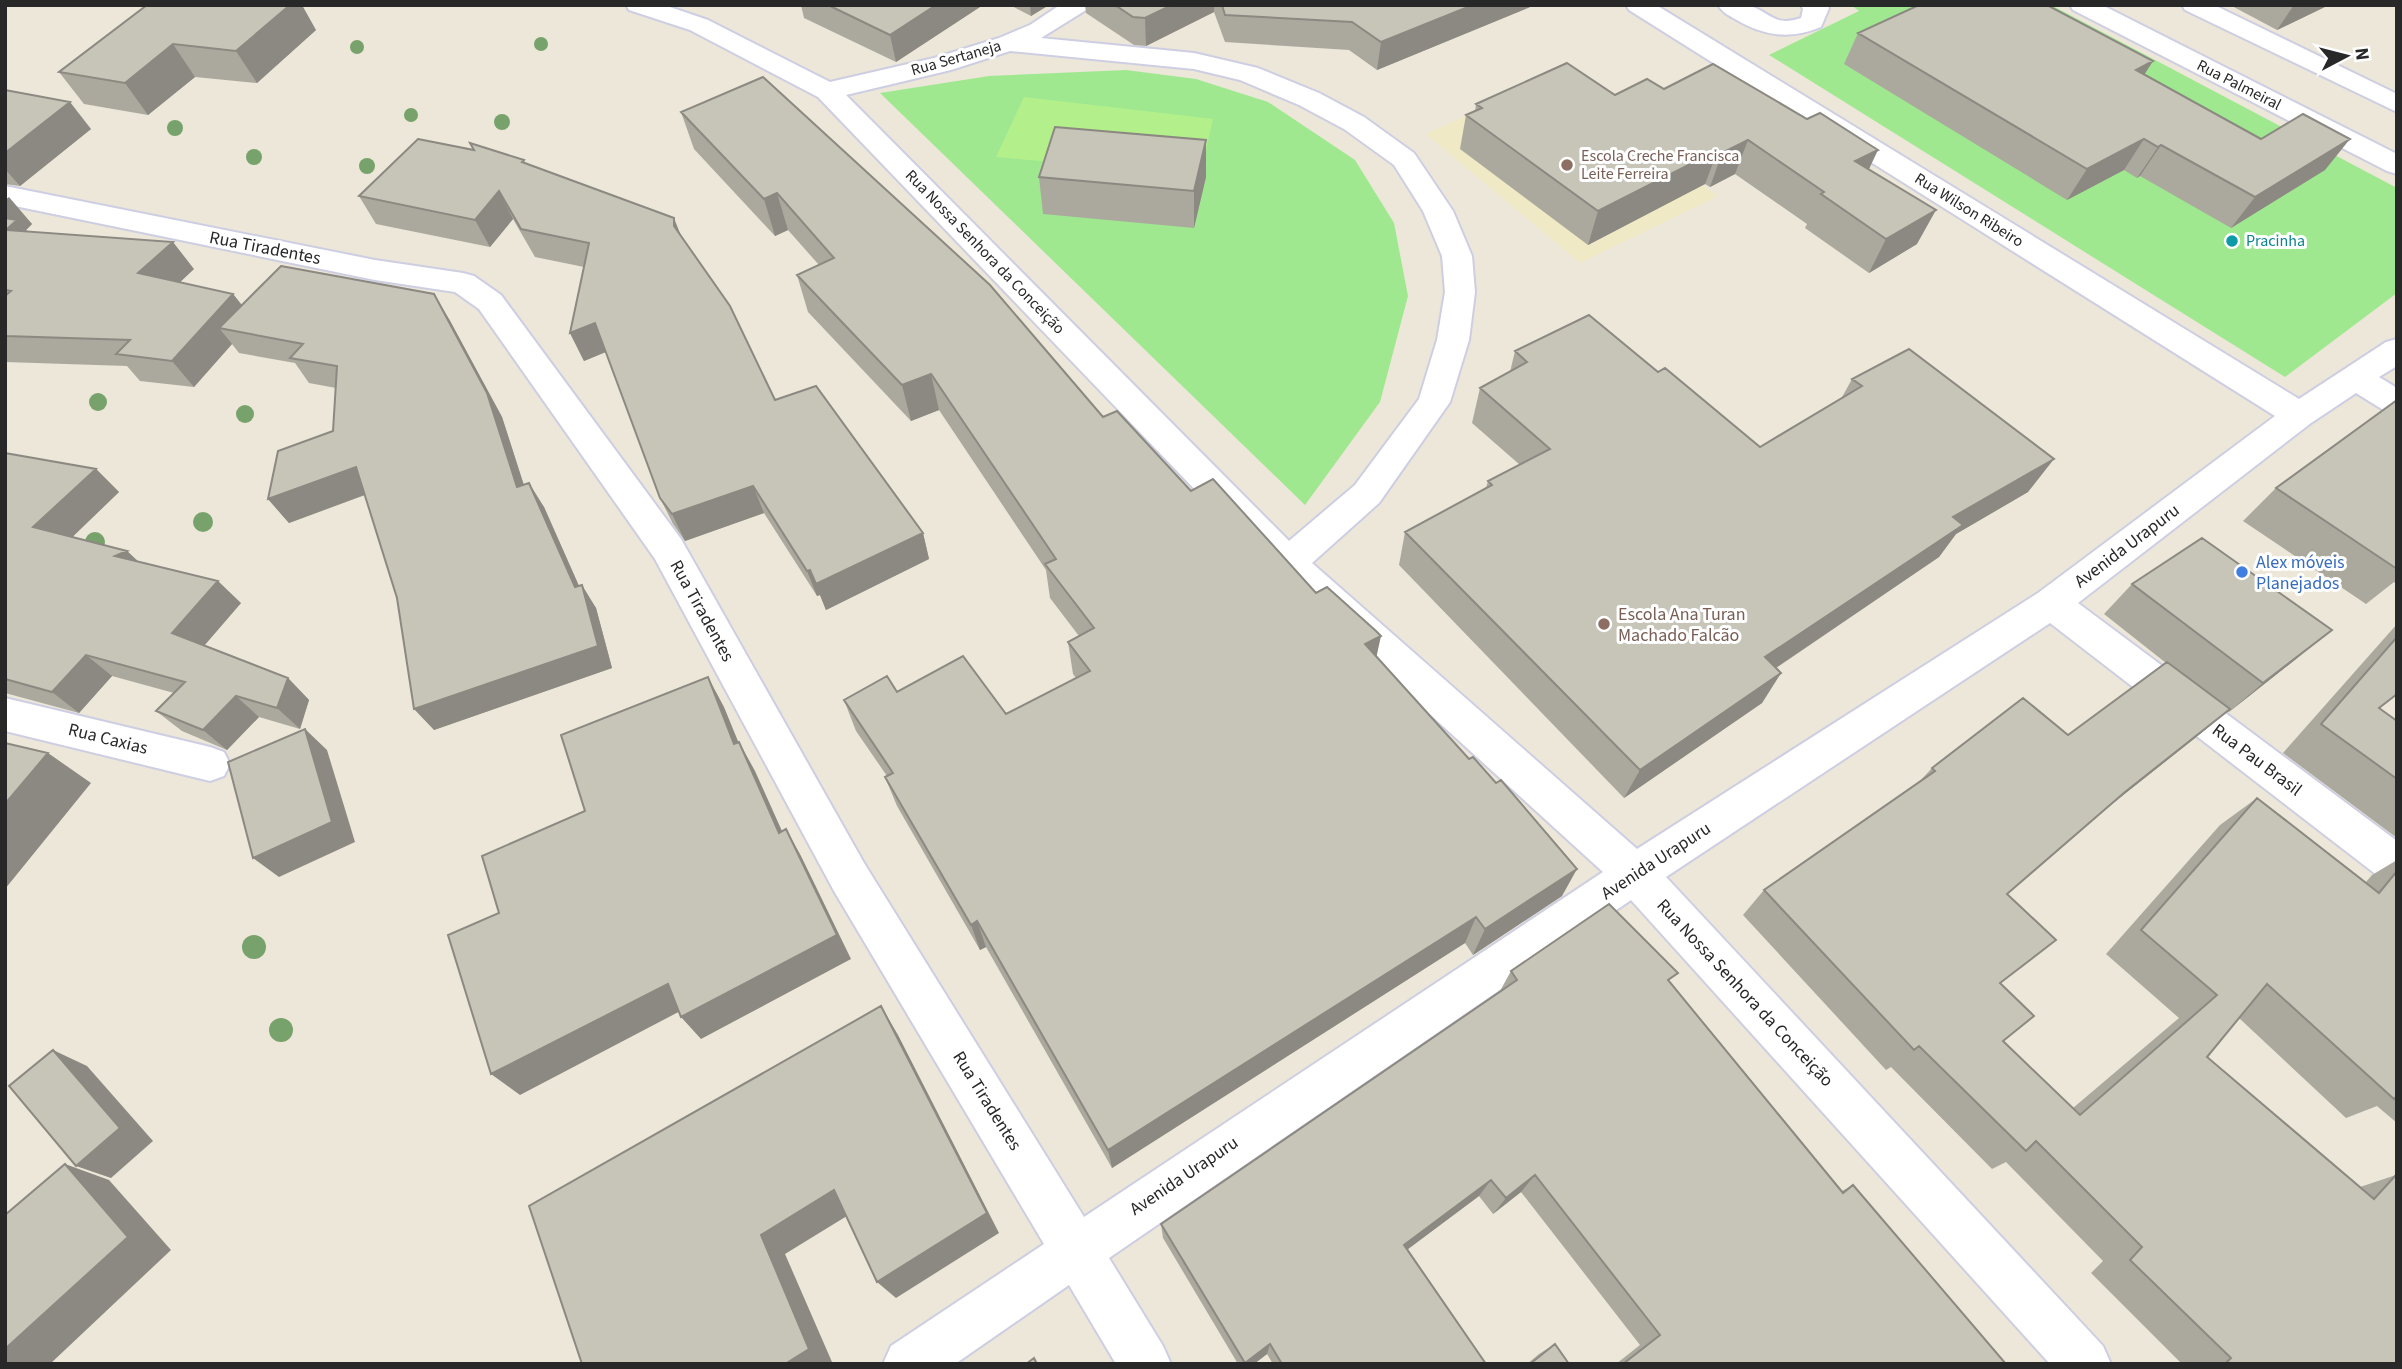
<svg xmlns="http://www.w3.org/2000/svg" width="2402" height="1369" font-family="'Source Sans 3',sans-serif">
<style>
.education{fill:#f0e9c6}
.green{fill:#9fe890}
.pitch{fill:#b3f08b}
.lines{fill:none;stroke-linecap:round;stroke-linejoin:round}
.minor-casing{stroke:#cecee3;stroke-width:4}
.minor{fill:#fff;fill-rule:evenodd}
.tree{fill:#77a26c}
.wall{fill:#aba99e}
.shaded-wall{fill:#8b8981}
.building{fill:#c7c4b8;stroke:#8b8981;stroke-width:2}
.education-dot{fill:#8d6e63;stroke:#fff;stroke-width:2.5}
.culture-dot{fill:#0f9aa8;stroke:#fff;stroke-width:2.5}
.shop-dot{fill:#3f7fe0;stroke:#fff;stroke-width:2.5}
.labels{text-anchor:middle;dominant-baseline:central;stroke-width:6;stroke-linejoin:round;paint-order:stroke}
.far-street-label{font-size:16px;fill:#282828;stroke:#fff}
.far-education-label{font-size:16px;fill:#785e54;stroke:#fff;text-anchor:start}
.far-culture-label{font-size:16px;fill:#0d838f;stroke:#fff;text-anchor:start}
.street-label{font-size:18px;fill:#282828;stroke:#fff}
.shop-label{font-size:18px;fill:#366cbe;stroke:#fff;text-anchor:start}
.education-label{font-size:18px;fill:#785e54;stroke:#fff;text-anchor:start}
</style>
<rect width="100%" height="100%" fill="#ece7d8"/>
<path class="education" d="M 1544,80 L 1718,196 L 1580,263 L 1426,134 Z"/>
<path class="green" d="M 1851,5 L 2051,5 L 2397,188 L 2397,293 L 2285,377 L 1769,55 L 1859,11 Z
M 1126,70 L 1196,79 L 1268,102 L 1355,160 L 1394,223 L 1408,296 L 1380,402 L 1305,505 L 880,93 L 989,76 Z"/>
<path class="pitch" d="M 1024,97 L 1213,119 L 1200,176 L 996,157 Z"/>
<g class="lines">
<defs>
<path id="minor" d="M 626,5 L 664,5 L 708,20 L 830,82 L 934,58 L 999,38 L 1030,25 L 1060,5 L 1089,5 L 1086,10 L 1041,38 L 1194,53 L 1258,68 L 1319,93 L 1364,117 L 1414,153 L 1453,211 L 1472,256 L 1475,292 L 1469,340 L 1450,402 L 1379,503 L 1312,563 L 1637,849 L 2038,593 L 2275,416 L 1629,10 L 1626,5 L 1656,5 L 2299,399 L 2386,342 L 2397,339 L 2397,366 L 2379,377 L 2397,388 L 2397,415 L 2385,411 L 2356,393 L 2311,423 L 2078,603 L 2397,841 L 2397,885 L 2382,879 L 2050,623 L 1666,877 L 2103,1346 L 2111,1364 L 2050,1364 L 1631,900 L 1109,1258 L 1163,1346 L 1171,1364 L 1116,1364 L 1069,1285 L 955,1364 L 883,1364 L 891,1346 L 1044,1244 L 834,891 L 655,559 L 479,309 L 455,292 L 375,280 L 5,204 L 5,186 L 375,260 L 463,273 L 474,276 L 501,295 L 681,539 L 864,863 L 1084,1217 L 1603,872 L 1275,573 L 818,97 L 690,30 L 629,10 ZM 1010,51 L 1194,69 L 1240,80 L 1299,105 L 1344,129 L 1394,165 L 1423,211 L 1442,256 L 1445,292 L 1437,340 L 1419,399 L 1355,485 L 1289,541 L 846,95 L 951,70 Z
M 1718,5 C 1727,5 1738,3 1747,5 C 1769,10 1773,28 1801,18 L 1803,9 L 1801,5 L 1827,5 L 1829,8 L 1821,27 C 1789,40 1764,36 1735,19 C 1728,15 1722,12 1718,5 Z
M 2070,5 L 2102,5 L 2397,154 L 2397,174 L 2387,171 L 2073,10 Z
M 2182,5 L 2214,5 L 2397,94 L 2397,112 L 2185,10 Z
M 5,698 L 210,747 L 224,752 L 230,764 L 224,776 L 210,781 L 5,731 Z"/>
</defs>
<use href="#minor" class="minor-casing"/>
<use href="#minor" class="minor"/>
</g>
<g class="tree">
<circle cx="541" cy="44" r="7"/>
<circle cx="357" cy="47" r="7"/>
<circle cx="411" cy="115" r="7"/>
<circle cx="502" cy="122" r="8"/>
<circle cx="175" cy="128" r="8"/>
<circle cx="254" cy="157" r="8"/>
<circle cx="367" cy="166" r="8"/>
<circle cx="98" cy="402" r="9"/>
<circle cx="245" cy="414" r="9"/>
<circle cx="203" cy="522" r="10"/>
<circle cx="95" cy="542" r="10"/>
<circle cx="254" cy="947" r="12"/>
<circle cx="281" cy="1030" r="12"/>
</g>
<path class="wall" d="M 147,5 L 316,30 L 257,83 L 195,77 L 148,115 L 84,104 L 59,72 Z
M 801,5 L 983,5 L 896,62 L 804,18 Z
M 1010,5 L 1049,5 L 1031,16 Z
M 1085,5 L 1535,5 L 1377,70 L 1349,50 L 1225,42 L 1214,12 L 1146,46 L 1134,45 L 1086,13 Z
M 2230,5 L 2329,5 L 2277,30 Z
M 1858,33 L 2153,61 L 2144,75 L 2261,139 L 2325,170 L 2231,228 L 2140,176 L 2137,178 L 2124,170 L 2067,200 L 1844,64 Z
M 1664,89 L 1869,170 L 1917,244 L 1869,273 L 1805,228 L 1807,224 L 1735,174 L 1710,187 L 1705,184 L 1588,245 L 1460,149 L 1466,115 L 1475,112 L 1476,104 L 1615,95 Z
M 5,90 L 91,129 L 20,186 L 5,184 Z
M 681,112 L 1103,417 L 1191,491 L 1316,593 L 1377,656 L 1562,896 L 1473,955 L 1465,943 L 1112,1168 L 986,947 L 980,950 L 897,806 L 885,777 L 887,776 L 856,731 L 844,700 L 897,692 L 1006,714 L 1076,678 L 1073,674 L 1068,642 L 1079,636 L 1050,598 L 1046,570 L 939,410 L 911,421 L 808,312 L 797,275 L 819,265 L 788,230 L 775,236 L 694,149 Z
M 524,160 L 526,164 L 681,236 L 775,400 L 923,533 L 929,559 L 826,610 L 820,595 L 817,596 L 764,513 L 685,541 L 673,524 L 660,498 L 606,352 L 584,361 L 570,333 L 584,267 L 535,257 L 513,219 L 490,247 L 376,224 L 359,196 Z
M 1039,177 L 1206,177 L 1194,228 L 1043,214 Z
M 5,197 L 32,224 L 26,230 L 28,232 L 194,269 L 180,282 L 233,294 L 242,305 L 449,319 L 502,417 L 524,485 L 544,507 L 579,586 L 596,608 L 612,668 L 434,730 L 397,598 L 365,495 L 289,523 L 268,499 L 333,431 L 336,388 L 309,383 L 295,363 L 239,353 L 232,344 L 194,387 L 140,381 L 127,366 L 5,362 Z
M 1515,351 L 1658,372 L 1760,447 L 1841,399 L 1852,379 L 2028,492 L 1956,534 L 1939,557 L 1776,668 L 1781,673 L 1762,703 L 1624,798 L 1399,565 L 1405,532 L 1486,488 L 1488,481 L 1520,465 L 1472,423 L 1480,388 L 1510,372 Z
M 2397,400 L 2397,585 L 2394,582 L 2366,604 L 2243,521 L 2276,488 Z
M 5,453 L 96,469 L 119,492 L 72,537 L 127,551 L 138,561 L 241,603 L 204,646 L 288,678 L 309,700 L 300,729 L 259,717 L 227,750 L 182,731 L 156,711 L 174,693 L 112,676 L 79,713 L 5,693 Z
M 2132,584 L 2296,659 L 2229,712 L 2228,711 L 2195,738 L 2103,811 L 2007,894 L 2000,983 L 2003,1041 L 2073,1108 L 2179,1018 L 2106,954 L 2220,825 L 2257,798 L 2366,882 L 2372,875 L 2397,860 L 2397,1123 L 2377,1106 L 2346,1118 L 2239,1018 L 2207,1057 L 2360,1187 L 2396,1175 L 2397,1364 L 2182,1364 L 2091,1273 L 2103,1261 L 2006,1162 L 1992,1169 L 1891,1067 L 1886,1070 L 1743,915 L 1764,890 L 1919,782 L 1932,768 L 2068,735 L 2166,663 L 2104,614 Z
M 2397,624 L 2397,694 L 2379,708 L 2397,721 L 2397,838 L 2283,753 Z
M 1511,971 L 1670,982 L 1842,1191 L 1853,1185 L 2006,1364 L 1616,1364 L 1640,1345 L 1521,1192 L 1493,1214 L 1479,1196 L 1408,1249 L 1486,1364 L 1273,1364 L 1267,1354 L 1254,1364 L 1238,1364 L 1163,1238 L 1161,1224 L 1500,991 Z
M 1555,1344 L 1569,1364 L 1527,1364 L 1539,1354 Z"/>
<path class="shaded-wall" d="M 290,5 L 302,5 L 316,30 L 257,83 L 236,51 Z
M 936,5 L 983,5 L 896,62 L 890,35 Z
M 1030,5 L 1049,5 L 1031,16 Z
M 1172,5 L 1214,5 L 1214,12 L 1146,46 L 1145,18 Z
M 1473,5 L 1535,5 L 1377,70 L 1381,42 Z
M 2294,5 L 2329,5 L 2277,30 Z
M 173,44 L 195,77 L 148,115 L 125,83 Z
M 2153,61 L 2133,92 L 2136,70 Z
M 70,102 L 91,129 L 20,186 L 5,169 L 5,153 Z
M 2144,139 L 2124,170 L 2067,200 L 2087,169 Z
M 2350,139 L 2325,170 L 2231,228 L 2255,197 Z
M 1206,140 L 1206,177 L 1194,228 L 1194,191 Z
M 1748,140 L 1735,174 L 1710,187 L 1722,153 Z
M 2161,145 L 2140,176 L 2137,178 L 2158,147 Z
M 1718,150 L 1705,184 L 1588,245 L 1598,211 Z
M 1878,150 L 1862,184 L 1855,161 Z
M 499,191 L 513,219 L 490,247 L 475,220 Z
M 777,193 L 788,230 L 775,236 L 764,199 Z
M 9,197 L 32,224 L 26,230 L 41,248 L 5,236 L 5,200 Z
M 1936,210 L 1917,244 L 1869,273 L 1886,239 Z
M 674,218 L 685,246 L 674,226 Z
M 173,242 L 194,269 L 161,300 L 138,273 Z
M 233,294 L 254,321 L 219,328 L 232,344 L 194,387 L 172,361 Z
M 434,294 L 449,319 L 502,417 L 532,511 L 517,487 Z
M 595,323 L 608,351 L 584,361 L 570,333 Z
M 931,374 L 939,410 L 911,421 L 902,385 Z
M 2054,459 L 2028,492 L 1956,534 L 1939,557 L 1746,688 L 1765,657 L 1953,517 Z
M 356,467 L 375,491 L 289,523 L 268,499 Z
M 96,469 L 119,492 L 59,550 L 33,527 Z
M 529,483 L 544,507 L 587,604 L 582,585 L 596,608 L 612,668 L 434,730 L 414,709 L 575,587 Z
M 753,486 L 764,513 L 685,541 L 672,514 Z
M 923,533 L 929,559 L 826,610 L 820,595 L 817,596 L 807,571 Z
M 127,551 L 151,574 L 115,556 Z
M 218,581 L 241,603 L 196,655 L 172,633 Z
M 2332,630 L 2296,659 L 2229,712 L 2263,683 Z
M 1381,636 L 1374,668 L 1365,644 Z
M 86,655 L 112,676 L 79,713 L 52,692 Z
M 1781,673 L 1762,703 L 1624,798 L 1640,770 Z
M 708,677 L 724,707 L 751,773 L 734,744 Z
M 288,678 L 309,700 L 300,729 L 277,708 Z
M 236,696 L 259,717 L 227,750 L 203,730 Z
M 2230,709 L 2195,738 L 2093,819 L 2125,792 Z
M 305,729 L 327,750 L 355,842 L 279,877 L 253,858 Z
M 739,742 L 755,771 L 795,860 L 779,833 Z
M 48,753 L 91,783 L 5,889 L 5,804 Z
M 786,829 L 801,856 L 851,959 L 701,1039 L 681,1017 Z
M 1577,869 L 1562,896 L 1473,955 L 1485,929 Z
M 1476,917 L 1465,943 L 1112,1168 L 1108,1150 Z
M 977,921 L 986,947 L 980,950 L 971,925 Z
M 668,984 L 688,1007 L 520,1095 L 491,1074 Z
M 881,1006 L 898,1035 L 999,1233 L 896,1298 L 877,1282 Z
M 53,1050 L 87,1066 L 153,1141 L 111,1178 L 76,1166 Z
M 65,1164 L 109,1180 L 171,1250 L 50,1364 L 5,1364 L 5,1349 Z
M 1535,1175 L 1521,1192 L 1493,1214 L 1506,1198 Z
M 1491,1180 L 1479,1196 L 1396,1258 L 1404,1245 Z
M 834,1190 L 855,1211 L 785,1254 L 832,1362 L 828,1364 L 785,1364 L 761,1235 Z
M 1270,1344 L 1267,1354 L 1254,1364 L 1245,1364 Z"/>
<path class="building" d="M 147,5 L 290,5 L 236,51 L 173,44 L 125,83 L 59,72 Z
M 828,5 L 936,5 L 890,35 Z
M 1115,5 L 1172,5 L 1145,18 L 1133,17 Z
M 1222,5 L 1473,5 L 1381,42 L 1352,22 L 1225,15 Z
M 1919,5 L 2047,5 L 2153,61 L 2136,70 L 2261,139 L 2303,114 L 2350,139 L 2255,197 L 2161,145 L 2158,147 L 2144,139 L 2087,169 L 1858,33 Z
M 1567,63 L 1615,95 L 1647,79 L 1664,89 L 1713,64 L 1807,119 L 1820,113 L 1878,150 L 1855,161 L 1936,210 L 1886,239 L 1821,194 L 1824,192 L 1748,140 L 1722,153 L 1718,150 L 1598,211 L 1466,115 L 1482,108 L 1476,104 Z
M 763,77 L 990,285 L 1103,417 L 1117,411 L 1191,491 L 1213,479 L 1316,593 L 1327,587 L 1376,631 L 1381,636 L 1365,644 L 1469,759 L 1473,757 L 1496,783 L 1501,780 L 1577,869 L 1485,929 L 1476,917 L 1108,1150 L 977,921 L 971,925 L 885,777 L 893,773 L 844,700 L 887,676 L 897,692 L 963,656 L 1006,714 L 1090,671 L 1068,642 L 1094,628 L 1045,564 L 1056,559 L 931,374 L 902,385 L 797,275 L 834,258 L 777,193 L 764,199 L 681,112 Z
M 5,90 L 70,102 L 5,153 Z
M 1055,127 L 1206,140 L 1194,191 L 1039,177 Z
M 418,139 L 474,150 L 470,143 L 524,160 L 522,162 L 674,218 L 674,226 L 730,306 L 775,400 L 816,386 L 923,533 L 816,584 L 810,570 L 807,571 L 753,486 L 672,514 L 660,498 L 595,323 L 570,333 L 589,243 L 521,229 L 499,191 L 475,220 L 359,196 Z
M 5,218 L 17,220 L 6,230 L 173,242 L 138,273 L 233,294 L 172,361 L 116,354 L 130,340 L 5,336 L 5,296 L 11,291 L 5,290 Z
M 281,266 L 434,294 L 487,393 L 517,487 L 529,483 L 575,587 L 582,585 L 598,646 L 414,709 L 397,598 L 356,467 L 268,499 L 278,451 L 333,431 L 337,366 L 290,358 L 303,344 L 219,328 Z
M 1589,315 L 1658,372 L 1665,368 L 1760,447 L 1862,386 L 1852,379 L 1909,349 L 2054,459 L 1953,517 L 1963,525 L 1765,657 L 1781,673 L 1640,770 L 1405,532 L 1492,485 L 1488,481 L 1550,449 L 1480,388 L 1527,362 L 1515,351 Z
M 2397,400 L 2397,569 L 2276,488 Z
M 5,453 L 96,469 L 33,527 L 127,551 L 115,556 L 218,581 L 172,633 L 288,678 L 277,708 L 236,696 L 203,730 L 156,711 L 185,682 L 86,655 L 52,692 L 5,679 Z
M 2202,538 L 2332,630 L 2263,683 L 2132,584 Z
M 2397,637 L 2397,694 L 2379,708 L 2397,721 L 2397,779 L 2321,724 Z
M 2167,662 L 2230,709 L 2125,792 L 2007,894 L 2056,940 L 2000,983 L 2034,1016 L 2003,1041 L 2080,1115 L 2217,995 L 2141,930 L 2257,798 L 2379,893 L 2397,871 L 2397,1096 L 2394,1099 L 2267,984 L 2207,1057 L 2374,1199 L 2396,1175 L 2397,1176 L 2397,1364 L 2229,1364 L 2227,1362 L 2231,1358 L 2130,1260 L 2142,1247 L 2036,1141 L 2026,1151 L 1919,1046 L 1914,1050 L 1764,890 L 1935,771 L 1932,768 L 2023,698 L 2068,735 Z
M 708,677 L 734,744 L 739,742 L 779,833 L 786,829 L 837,935 L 681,1017 L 668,984 L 491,1074 L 448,935 L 499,913 L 482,856 L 585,811 L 561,735 Z
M 305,729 L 332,822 L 253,858 L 228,762 Z
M 5,743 L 48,753 L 5,804 Z
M 1609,904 L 1678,973 L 1668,980 L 1843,1193 L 1853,1185 L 2006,1364 L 1623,1364 L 1660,1335 L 1535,1175 L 1506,1198 L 1491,1180 L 1404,1245 L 1486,1364 L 1282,1364 L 1270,1344 L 1245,1363 L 1161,1224 L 1517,980 L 1511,971 Z
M 881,1006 L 987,1213 L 877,1282 L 834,1190 L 761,1235 L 809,1349 L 785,1364 L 582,1364 L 529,1206 Z
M 53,1050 L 120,1128 L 76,1166 L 9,1086 Z
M 65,1164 L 128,1237 L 5,1349 L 5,1215 Z
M 1555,1344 L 1569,1364 L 1530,1364 Z
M 1034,1358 L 1037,1364 L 1026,1364 Z"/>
<g class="education-dot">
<circle cx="1567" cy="165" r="7"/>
<circle cx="1604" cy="624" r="7"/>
</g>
<circle class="culture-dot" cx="2232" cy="241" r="7"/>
<circle class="shop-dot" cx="2242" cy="572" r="7"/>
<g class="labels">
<g class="far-street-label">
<text transform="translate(956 58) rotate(-16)">Rua Sertaneja</text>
<text transform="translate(2239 85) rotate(27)">Rua Palmeiral</text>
<text transform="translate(1969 210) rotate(32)">Rua Wilson Ribeiro</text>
<text transform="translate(985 252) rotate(46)">Rua Nossa Senhora da Conceição</text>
</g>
<g class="far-education-label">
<text x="1581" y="156">Escola Creche Francisca<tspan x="1581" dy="18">Leite Ferreira</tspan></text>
</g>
<g class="far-culture-label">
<text x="2246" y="241">Pracinha</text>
</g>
<g class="street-label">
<text transform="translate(265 248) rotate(11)">Rua Tiradentes</text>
<text transform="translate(2127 546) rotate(-37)">Avenida Urapuru</text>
<text transform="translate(702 611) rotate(61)">Rua Tiradentes</text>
<text transform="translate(108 739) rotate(14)">Rua Caxias</text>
<text transform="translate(2257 760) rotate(37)">Rua Pau Brasil</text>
<text transform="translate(1656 861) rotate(-33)">Avenida Urapuru</text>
<text transform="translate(1745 993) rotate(47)">Rua Nossa Senhora da Conceição</text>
<text transform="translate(987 1101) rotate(58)">Rua Tiradentes</text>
<text transform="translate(1184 1176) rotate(-34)">Avenida Urapuru</text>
</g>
<g class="shop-label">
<text x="2256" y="562">Alex móveis<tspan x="2256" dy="21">Planejados</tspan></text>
</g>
<g class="education-label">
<text x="1618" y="614">Escola Ana Turan<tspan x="1618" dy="21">Machado Falcão</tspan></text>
</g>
</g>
<rect width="2402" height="1369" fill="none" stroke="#282828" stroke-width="14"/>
<g transform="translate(2346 56) rotate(83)" stroke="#ffffff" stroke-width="5" paint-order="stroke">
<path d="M0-5L12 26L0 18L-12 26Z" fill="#282828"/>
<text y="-10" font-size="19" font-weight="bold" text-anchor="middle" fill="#282828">N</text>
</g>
</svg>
